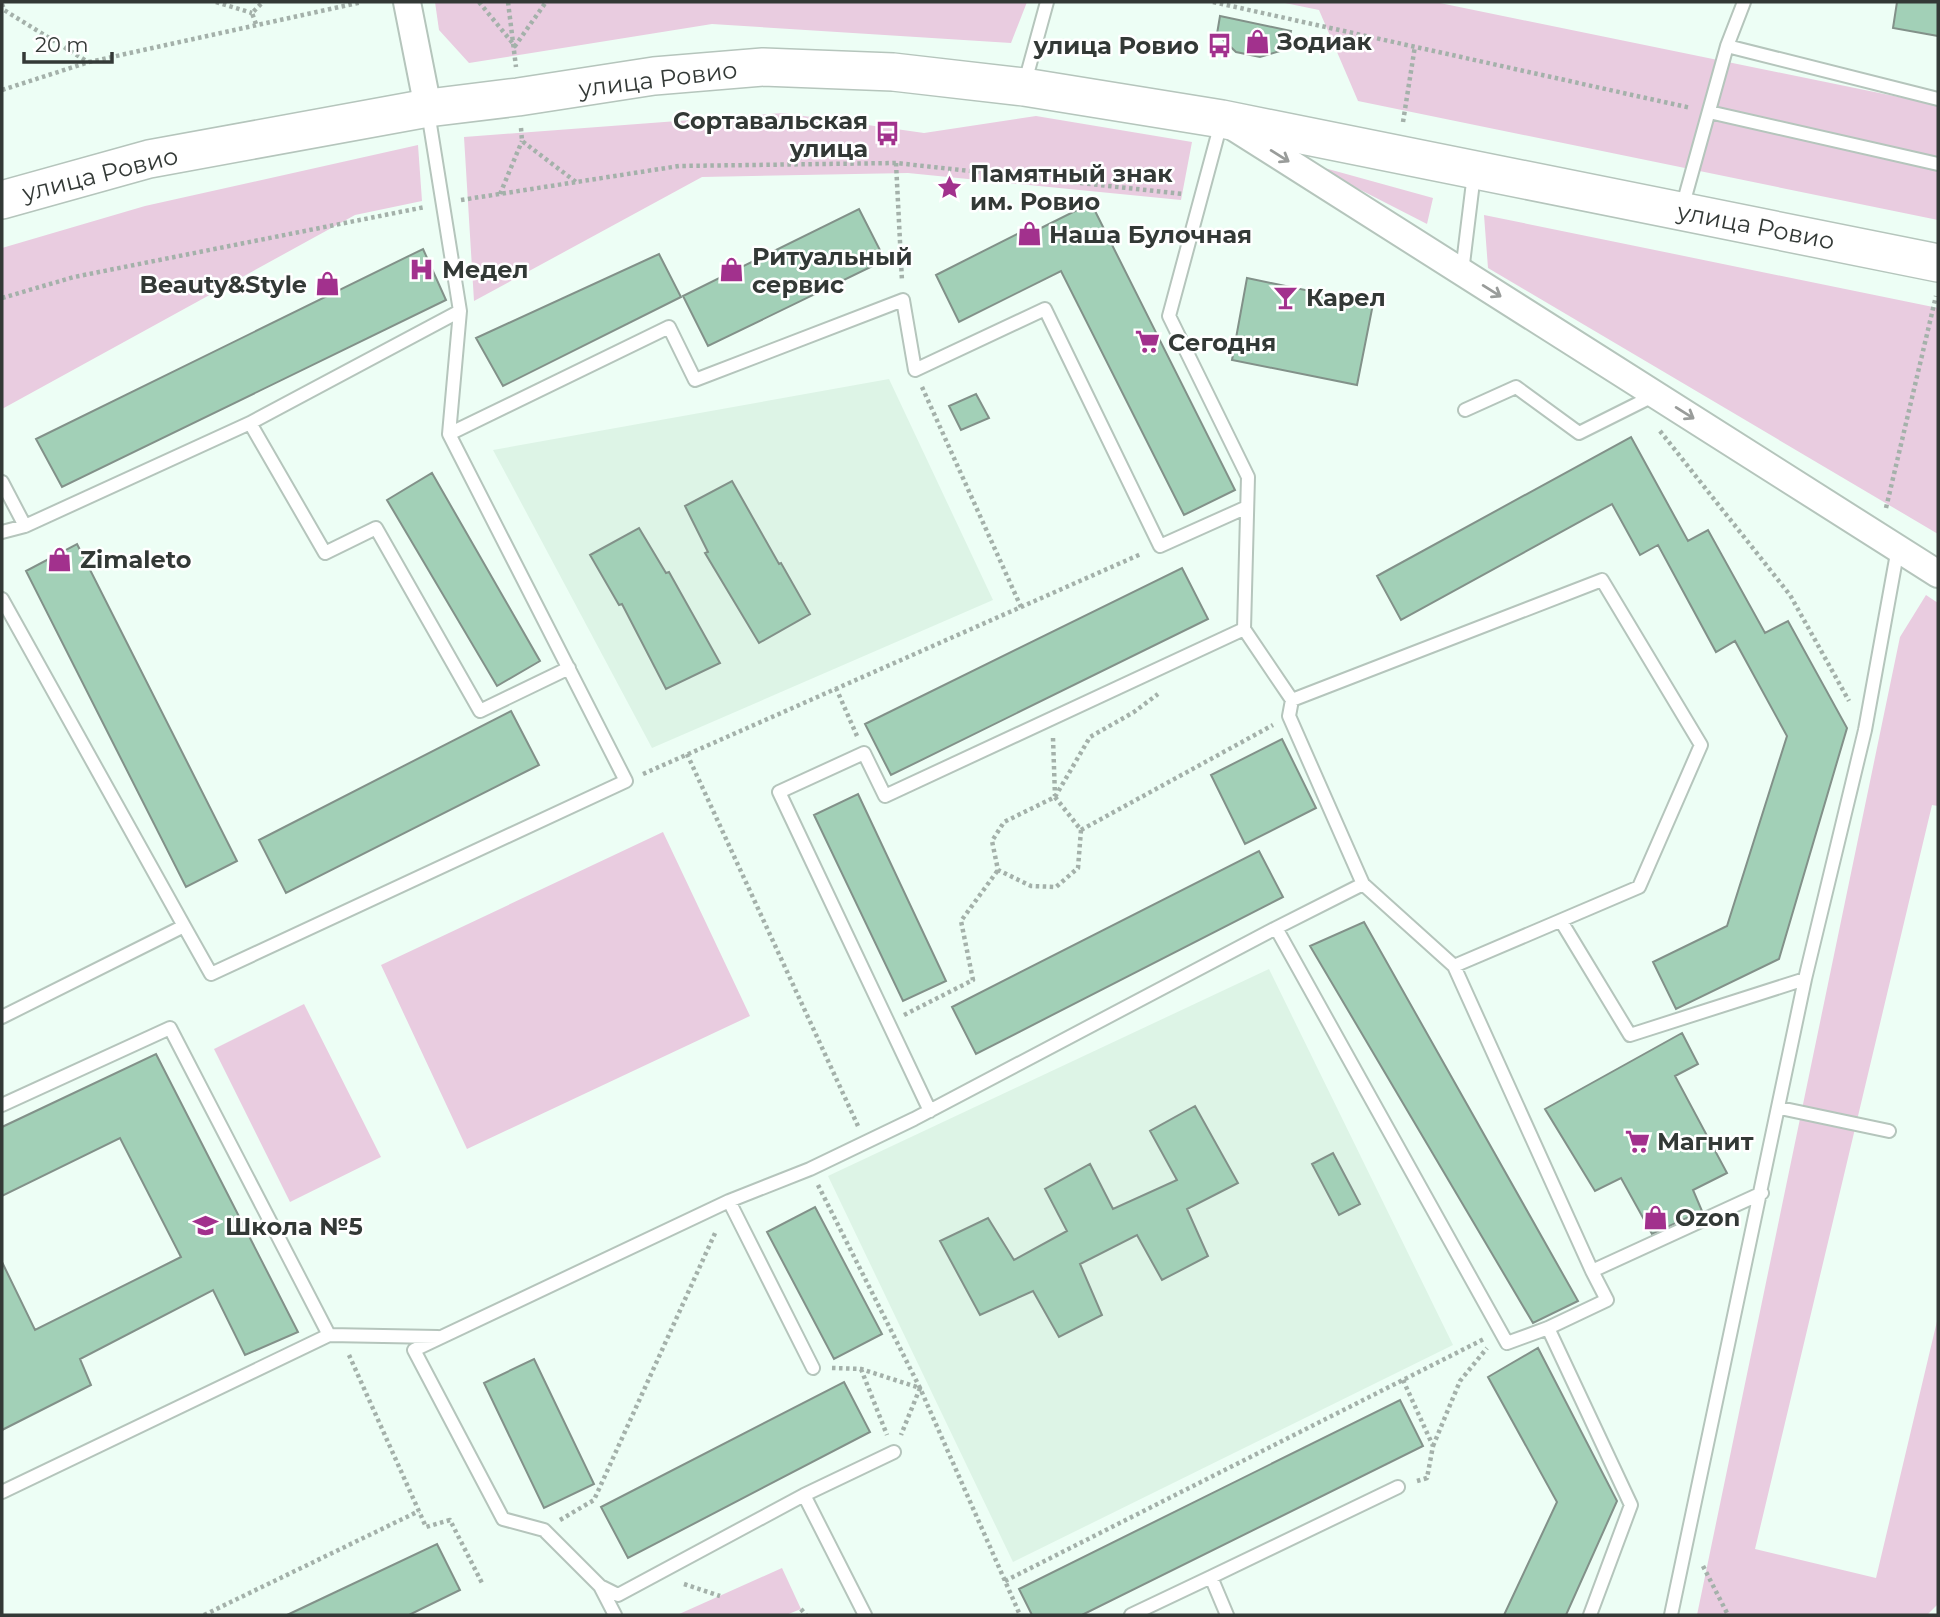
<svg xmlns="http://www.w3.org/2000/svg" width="1940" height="1617" font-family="Montserrat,sans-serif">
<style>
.built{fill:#ddf4e6}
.green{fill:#e9cce0}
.building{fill:#a2d0b7;stroke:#829189;stroke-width:2}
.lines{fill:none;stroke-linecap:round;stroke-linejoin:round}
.service-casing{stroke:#b5c5bc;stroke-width:16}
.minor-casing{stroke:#b5c5bc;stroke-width:30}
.secondary-casing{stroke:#b5c5bc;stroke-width:40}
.path{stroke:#a4b1aa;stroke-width:4.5;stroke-dasharray:3.5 3.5;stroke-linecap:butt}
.service{stroke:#fff;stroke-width:12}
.minor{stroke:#fff;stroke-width:26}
.secondary{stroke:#fff;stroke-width:37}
.oneway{stroke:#999c9a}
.labels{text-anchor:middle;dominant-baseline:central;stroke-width:5;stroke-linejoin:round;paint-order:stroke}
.poi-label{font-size:24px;font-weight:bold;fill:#333936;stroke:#fff;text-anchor:start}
.street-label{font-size:24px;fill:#333936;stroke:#fff}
</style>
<rect width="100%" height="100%" fill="#edfef5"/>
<path class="built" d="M 889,379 L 993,600 L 652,748 L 493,450 Z
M 1269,969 L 1453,1345 L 1013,1562 L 828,1176 Z"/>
<path class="green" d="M 435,2 L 1027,2 L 1011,43 L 712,24 L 469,63 L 439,30 Z
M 1280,2 L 1435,2 L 1938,105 L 1938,220 L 1358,101 L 1319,10 Z
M 783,113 L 924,133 L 1036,116 L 1192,142 L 1181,200 L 908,173 L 702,177 L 474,301 L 464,137 Z
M 418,145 L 422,201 L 355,215 L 2,409 L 2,248 L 145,206 Z
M 1310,164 L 1433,198 L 1427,224 Z
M 1484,215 L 1938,308 L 1938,534 L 1488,268 Z
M 1926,595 L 1938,603 L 1938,806 L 1932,805 L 1755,1549 L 1876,1578 L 1938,1317 L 1938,1604 L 1927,1615 L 1697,1615 L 1900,637 Z
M 663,832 L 750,1016 L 467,1149 L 381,965 Z
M 304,1004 L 381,1157 L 290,1202 L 214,1049 Z
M 782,1568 L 801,1609 L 786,1615 L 677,1615 Z"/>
<path class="building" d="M 1897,2 L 1938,2 L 1938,36 L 1893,28 Z
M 1220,16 L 1291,31 L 1287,49 L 1260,57 L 1236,52 L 1217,34 Z
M 1091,203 L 1235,490 L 1184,515 L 1061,271 L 959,322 L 936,275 L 1027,229 L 1029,234 Z
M 859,209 L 885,260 L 708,346 L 683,296 Z
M 423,249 L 446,300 L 62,487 L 36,439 Z
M 659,254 L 681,297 L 503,386 L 476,338 Z
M 1247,278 L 1373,304 L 1357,385 L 1232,360 Z
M 976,394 L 989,418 L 961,430 L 949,406 Z
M 1631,437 L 1688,541 L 1708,530 L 1765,633 L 1788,621 L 1847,728 L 1779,959 L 1676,1009 L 1653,962 L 1727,926 L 1787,736 L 1735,641 L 1716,652 L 1658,545 L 1640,555 L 1612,504 L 1401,620 L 1377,576 Z
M 432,473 L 540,661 L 497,686 L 387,500 Z
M 732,481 L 779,564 L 781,563 L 810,614 L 759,643 L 705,553 L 708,552 L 685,506 Z
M 639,528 L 666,573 L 669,572 L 720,663 L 666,689 L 622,604 L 619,605 L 590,555 Z
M 77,544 L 237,861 L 186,887 L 26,571 Z
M 1182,568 L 1208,619 L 891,775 L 865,724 Z
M 511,711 L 539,765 L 286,893 L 259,840 Z
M 1282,739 L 1316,808 L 1245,844 L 1211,775 Z
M 858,794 L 946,981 L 903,1001 L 814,815 Z
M 1259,851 L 1283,897 L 976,1054 L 952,1007 Z
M 1364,922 L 1578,1301 L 1533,1323 L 1310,946 Z
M 1682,1033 L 1698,1064 L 1675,1076 L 1727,1173 L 1693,1190 L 1702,1211 L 1652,1234 L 1621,1178 L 1595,1191 L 1545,1109 Z
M 156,1054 L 298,1332 L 245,1355 L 213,1290 L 80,1359 L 91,1385 L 2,1430 L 2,1262 L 35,1330 L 181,1257 L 120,1138 L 2,1196 L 2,1127 Z
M 1195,1106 L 1238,1183 L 1187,1209 L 1208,1256 L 1162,1280 L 1137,1235 L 1080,1264 L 1102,1315 L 1059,1337 L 1033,1291 L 980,1315 L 940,1241 L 988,1218 L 1014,1260 L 1067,1231 L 1045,1189 L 1090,1164 L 1113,1209 L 1177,1180 L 1150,1131 Z
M 1333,1153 L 1360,1204 L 1339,1215 L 1312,1164 Z
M 815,1207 L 882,1334 L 834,1359 L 767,1232 Z
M 1538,1348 L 1617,1501 L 1566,1615 L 1504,1615 L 1557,1502 L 1488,1377 Z
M 534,1359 L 594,1484 L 544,1508 L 484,1383 Z
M 844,1382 L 870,1432 L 628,1558 L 601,1507 Z
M 1400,1400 L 1423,1446 L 1082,1615 L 1032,1615 L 1019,1589 Z
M 437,1544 L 460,1590 L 409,1615 L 287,1615 Z"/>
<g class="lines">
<defs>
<path id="service" d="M 1727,46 L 1938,99
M 1025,82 L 1047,2
M 1709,112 L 1938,164
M 1221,123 L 1169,316 L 1248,477 L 1244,629 L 1292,700 L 1602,580 L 1701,745 L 1639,887 L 1454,966 L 1592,1271 L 1762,1193
M 1682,208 L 1727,46 L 1744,2
M 1462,272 L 1474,174
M 1465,410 L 1516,387 L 1579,433 L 1655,395
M 250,423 L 325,553 L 376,528 L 480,711 L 569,668
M 449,434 L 669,327 L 695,380 L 903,300 L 915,370 L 1045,309 L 1160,546 L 1247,507
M 2,482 L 25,526 L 2,532
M 25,526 L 250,423 L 460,311
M 2,599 L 184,926 L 2,1017
M 1292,700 L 1289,716 L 1363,884 L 1454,966
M 1561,921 L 1630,1035 L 1805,979
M 184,926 L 211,974 L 626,781 L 449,434 L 460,311 L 428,112
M 1276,928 L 1507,1343 L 1548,1328 L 1607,1300 L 1592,1271
M 2,1105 L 170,1028 L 329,1335
M 1780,1108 L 1889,1131
M 930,1111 L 779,792 L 864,753 L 885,796 L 1244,629
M 729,1201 L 813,1368
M 1548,1328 L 1631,1505 L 1590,1615
M 2,1492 L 329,1335 L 438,1337
M 804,1495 L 894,1452
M 1211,1577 L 1398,1487
M 600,1586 L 615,1615
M 865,1615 L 804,1495 L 618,1595 L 600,1586 L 544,1530 L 503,1519 L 414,1350 L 729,1201 L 810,1169 L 914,1119 L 1276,928 L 1363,884
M 1131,1615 L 1211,1577 L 1227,1615
M 1671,1615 L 1805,979 L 1865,730 L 1898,548"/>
<path id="minor" d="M 407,2 L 428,108
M 1235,128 L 1938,574"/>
<path id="secondary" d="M 2,200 L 149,159 L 428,108 L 518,97 L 654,76 L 763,67 L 893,72 L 1024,87 L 1222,119 L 1938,263"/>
</defs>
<use href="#service" class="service-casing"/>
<use href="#minor" class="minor-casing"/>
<use href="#secondary" class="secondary-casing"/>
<path class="path" d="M 216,2 L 252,13
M 479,2 L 515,46 L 546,2
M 508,2 L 516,67
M 1213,2 L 1691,108
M 2,4 L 4,10 L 88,62
M 256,24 L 252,13 L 263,2
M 2,90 L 89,62 L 362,2
M 1403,122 L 1415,46
M 521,128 L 522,141 L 576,182
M 896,163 L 902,281
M 500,194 L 522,141
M 461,200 L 679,166 L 896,163 L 1183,194
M 2,298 L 74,277 L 425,207
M 922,387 L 1021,607
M 1660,431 L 1790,595 L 1849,701
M 1886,508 L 1936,296
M 836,688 L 857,736
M 1053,738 L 1055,796
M 687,754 L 858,1126
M 643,774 L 1141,554
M 1055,797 L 1081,830 L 1078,868 L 1056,887 L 1031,886 L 998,870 L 992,841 L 1004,822 Z
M 1055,797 L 1090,737 L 1134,712 L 1158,694
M 1081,830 L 1273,725
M 904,1015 L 973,980 L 961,921 L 998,870
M 818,1185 L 920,1388 L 1020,1615
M 349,1355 L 426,1527 L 450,1520 L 483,1585
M 832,1368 L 861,1369 L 920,1388 L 901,1435
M 861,1369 L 887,1435
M 1403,1380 L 1433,1446 L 1427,1478 L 1417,1481
M 1433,1446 L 1460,1381 L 1487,1348
M 560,1520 L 594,1500 L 716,1231
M 1703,1566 L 1728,1615
M 1005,1581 L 1484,1339
M 684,1584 L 720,1596
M 801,1609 L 806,1615
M 204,1615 L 419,1511"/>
<use href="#service" class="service"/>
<use href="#minor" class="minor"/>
<use href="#secondary" class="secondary"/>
</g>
<defs><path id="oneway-shaft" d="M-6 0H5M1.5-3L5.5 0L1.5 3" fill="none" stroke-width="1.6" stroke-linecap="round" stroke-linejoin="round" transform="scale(1.75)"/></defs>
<g class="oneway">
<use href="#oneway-shaft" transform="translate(1280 156) rotate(32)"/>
<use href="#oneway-shaft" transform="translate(1492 291) rotate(32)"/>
<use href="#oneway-shaft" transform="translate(1685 413) rotate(32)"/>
</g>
<defs>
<symbol id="shop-bare" viewBox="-9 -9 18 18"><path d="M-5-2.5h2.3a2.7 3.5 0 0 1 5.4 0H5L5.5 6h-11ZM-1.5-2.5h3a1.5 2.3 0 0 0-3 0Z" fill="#a2318d" stroke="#fff" stroke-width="2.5" paint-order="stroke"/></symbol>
<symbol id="bus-bare" viewBox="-9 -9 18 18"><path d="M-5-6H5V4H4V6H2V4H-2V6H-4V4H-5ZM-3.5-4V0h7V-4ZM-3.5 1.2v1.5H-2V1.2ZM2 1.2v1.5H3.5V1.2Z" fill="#a2318d" stroke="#fff" stroke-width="2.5" paint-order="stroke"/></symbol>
<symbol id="sight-bare" viewBox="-9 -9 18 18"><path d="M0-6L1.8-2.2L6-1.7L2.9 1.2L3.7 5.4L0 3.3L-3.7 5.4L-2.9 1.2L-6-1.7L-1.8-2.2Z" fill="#a2318d" stroke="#fff" stroke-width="2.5" paint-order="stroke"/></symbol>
<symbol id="hospital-bare" viewBox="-9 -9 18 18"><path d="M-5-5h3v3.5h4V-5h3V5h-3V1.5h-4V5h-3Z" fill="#a2318d" stroke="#fff" stroke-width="2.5" paint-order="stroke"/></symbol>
<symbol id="bar-bare" viewBox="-9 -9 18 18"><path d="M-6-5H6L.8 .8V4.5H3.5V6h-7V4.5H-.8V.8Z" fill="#a2318d" stroke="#fff" stroke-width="2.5" paint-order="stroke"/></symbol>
<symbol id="supermarket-bare" viewBox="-9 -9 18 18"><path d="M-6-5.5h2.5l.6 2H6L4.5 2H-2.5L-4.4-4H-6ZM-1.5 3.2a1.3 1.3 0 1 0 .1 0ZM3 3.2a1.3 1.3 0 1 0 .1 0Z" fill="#a2318d" stroke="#fff" stroke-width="2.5" paint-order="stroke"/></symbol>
<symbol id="school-bare" viewBox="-9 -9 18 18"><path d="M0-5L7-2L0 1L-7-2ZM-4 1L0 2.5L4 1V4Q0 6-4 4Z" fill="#a2318d" stroke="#fff" stroke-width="2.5" paint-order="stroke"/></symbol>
</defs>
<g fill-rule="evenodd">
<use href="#shop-bare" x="1240" y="24" width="35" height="35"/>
<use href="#bus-bare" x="1202" y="28" width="35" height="35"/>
<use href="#bus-bare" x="870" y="116" width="35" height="35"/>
<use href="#sight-bare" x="932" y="170" width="35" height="35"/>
<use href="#shop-bare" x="1012" y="216" width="35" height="35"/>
<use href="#hospital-bare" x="404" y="252" width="35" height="35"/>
<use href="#shop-bare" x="714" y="252" width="35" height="35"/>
<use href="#shop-bare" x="310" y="266" width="35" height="35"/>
<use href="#bar-bare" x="1268" y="280" width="35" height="35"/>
<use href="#supermarket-bare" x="1130" y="324" width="35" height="35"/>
<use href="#shop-bare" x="42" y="542" width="35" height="35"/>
<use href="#supermarket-bare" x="1620" y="1124" width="35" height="35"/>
<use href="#shop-bare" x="1638" y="1200" width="35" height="35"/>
<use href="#school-bare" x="188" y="1208" width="35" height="35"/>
</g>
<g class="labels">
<g class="poi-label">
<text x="1277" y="41">Зодиак</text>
<text x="1199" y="45" text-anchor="end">улица Ровио</text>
<text x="868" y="120" text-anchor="end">Сортавальская<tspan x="868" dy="28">улица</tspan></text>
<text x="970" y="173">Памятный знак<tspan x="970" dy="28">им. Ровио</tspan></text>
<text x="1049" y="234">Наша Булочная</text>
<text x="752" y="256">Ритуальный<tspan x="752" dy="28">сервис</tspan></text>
<text x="442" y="269">Медел</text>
<text x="307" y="284" text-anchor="end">Beauty&amp;Style</text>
<text x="1306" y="297">Карел</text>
<text x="1168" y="342">Сегодня</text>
<text x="80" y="559">Zimaleto</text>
<text x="1657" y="1141">Магнит</text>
<text x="1675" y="1217">Ozon</text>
<text x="225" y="1226">Школа №5</text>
</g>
<g class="street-label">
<text transform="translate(658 79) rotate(-7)">улица Ровио</text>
<text transform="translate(100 174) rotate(-14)">улица Ровио</text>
<text transform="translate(1756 226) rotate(11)">улица Ровио</text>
</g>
</g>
<rect width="1940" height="1617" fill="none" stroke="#333936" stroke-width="7"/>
<path d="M24 52v10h88v-10" fill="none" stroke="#333936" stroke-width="3.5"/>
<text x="35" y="52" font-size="21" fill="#333936" stroke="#ffffff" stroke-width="5" paint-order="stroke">20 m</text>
</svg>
